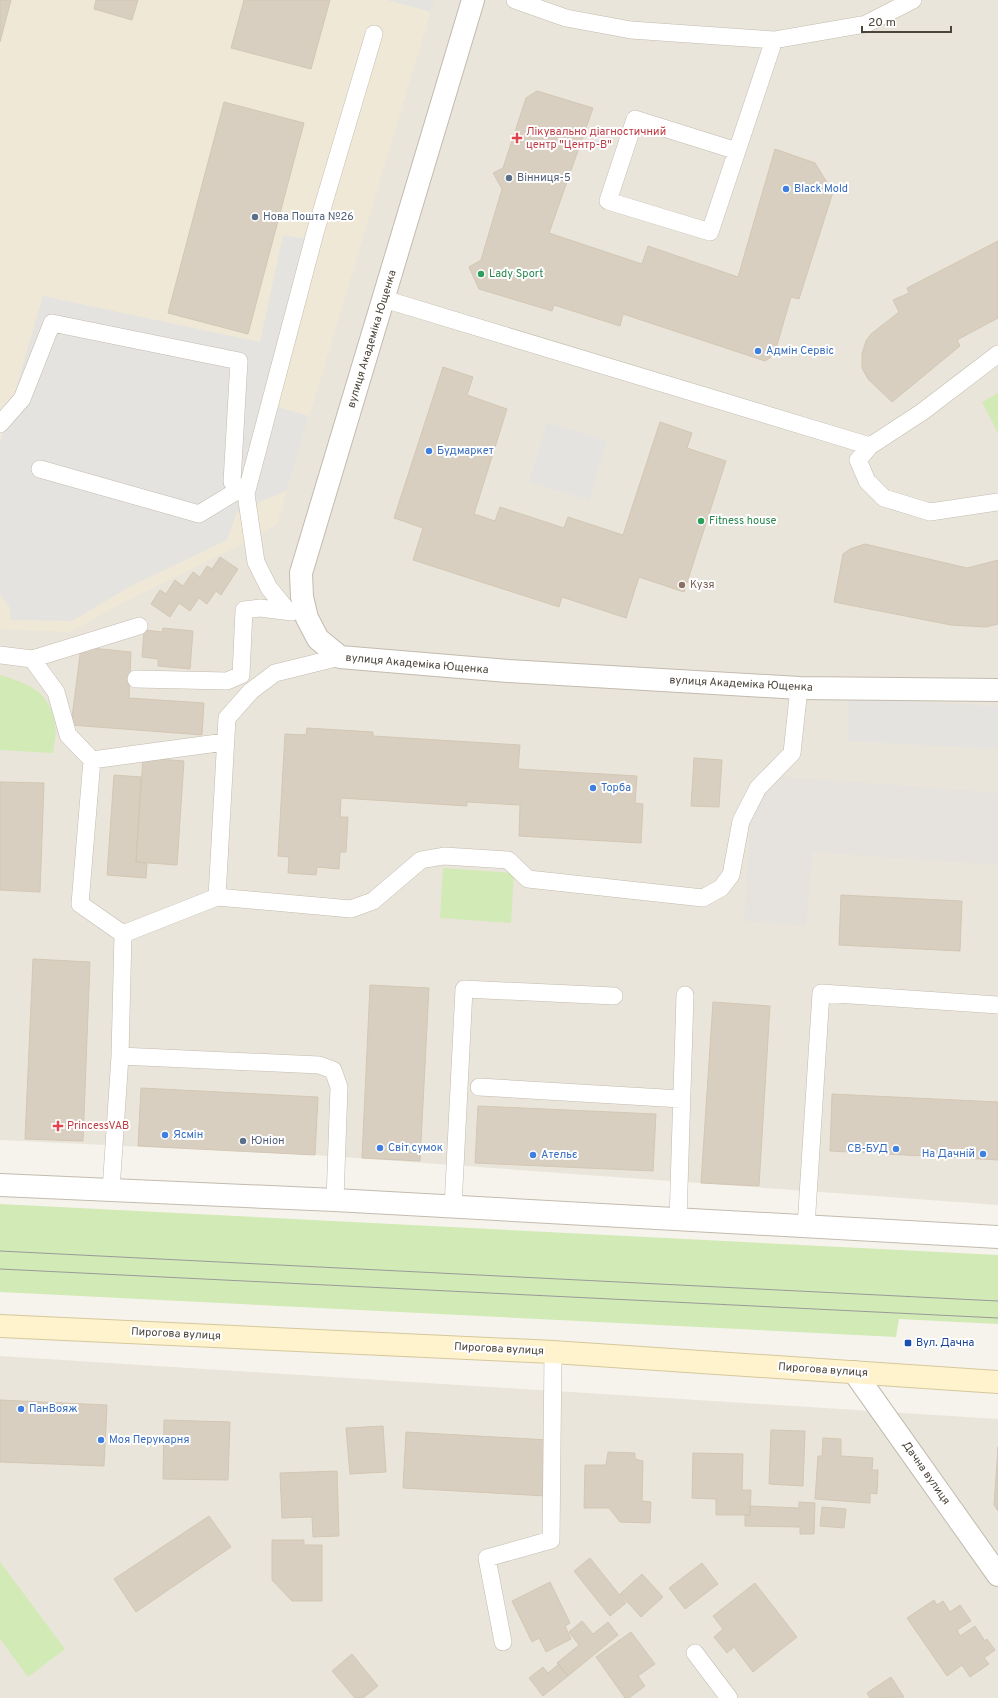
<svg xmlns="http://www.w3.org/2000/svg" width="998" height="1698" font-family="Overpass,sans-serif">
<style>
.residential{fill:#eae5da}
.industrial{fill:#e6e2dd}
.education{fill:#efe8d6}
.green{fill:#d2eab5}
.parking{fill:#e5e3e0}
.building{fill:#d8cfc1;stroke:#d3c7b4}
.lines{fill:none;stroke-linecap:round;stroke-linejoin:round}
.lane-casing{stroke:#c2bbae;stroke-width:18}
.street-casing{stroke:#c2bbae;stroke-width:24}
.secondary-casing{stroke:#d6c79b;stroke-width:24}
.lane{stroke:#fff;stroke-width:17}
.street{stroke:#fff;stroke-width:22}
.secondary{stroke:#fff3cd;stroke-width:22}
.tram{stroke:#9a9a9a;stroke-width:1}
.health-dot{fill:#e0444e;stroke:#fff;stroke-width:1.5}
.service-dot{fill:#5c6f8a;stroke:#fff;stroke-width:1.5}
.shop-dot{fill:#3f7fe0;stroke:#fff;stroke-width:1.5}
.leisure-dot{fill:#2e9e5b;stroke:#fff;stroke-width:1.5}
.education-dot{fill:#8d6e63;stroke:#fff;stroke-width:1.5}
.transit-dot{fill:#1a4fb4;stroke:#fff;stroke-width:1.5}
.labels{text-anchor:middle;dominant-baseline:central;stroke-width:4;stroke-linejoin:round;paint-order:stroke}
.health-label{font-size:11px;fill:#be3a42;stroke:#fff;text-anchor:start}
.service-label{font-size:11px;fill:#4e5e75;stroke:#fff;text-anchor:start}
.shop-label{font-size:11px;fill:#366cbe;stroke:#fff;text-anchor:start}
.leisure-label{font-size:11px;fill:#27864d;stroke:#fff;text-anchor:start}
.street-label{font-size:11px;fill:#4b4439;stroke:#fff}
.education-label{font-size:11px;fill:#785e54;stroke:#fff;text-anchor:start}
.transit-label{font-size:11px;fill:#164399;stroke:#fff;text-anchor:start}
</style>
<rect width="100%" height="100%" fill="#f6f3ec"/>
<path class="residential" d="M 0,0 L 998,0 L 998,1205 L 315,1155 L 0,1140 Z
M 0,1356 L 998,1419 L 998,1698 L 0,1698 Z"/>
<path class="industrial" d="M 776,776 L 998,793 L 998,865 L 813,852 L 806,926 L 744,921 L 751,814 Z"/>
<path class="education" d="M 0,0 L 434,0 L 277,524 L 244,543 L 118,605 L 71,632 L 0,629 Z"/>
<path class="green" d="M 998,393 L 998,433 L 982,402 Z
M 0,675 C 29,684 50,691 55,725 C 57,733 54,744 53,753 L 0,750 Z
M 443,868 L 514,873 L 511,923 L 440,918 Z
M 0,1204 L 998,1255 L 998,1324 L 899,1319 L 896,1337 L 0,1292 Z
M 0,1562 L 65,1649 L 28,1677 L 0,1639 Z"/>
<path class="parking" d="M 387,0 L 434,0 L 431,12 Z
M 283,235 L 307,239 L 263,403 L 309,416 L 287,490 L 237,512 L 227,540 L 129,587 L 72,621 L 11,620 L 9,606 L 0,595 L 0,443 L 43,296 L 260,342 Z
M 547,422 L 607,441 L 589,500 L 529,482 Z
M 849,698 L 998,706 L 998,749 L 847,741 Z"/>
<path class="building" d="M 0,0 L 11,0 L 0,42 Z
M 96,0 L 138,0 L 132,20 L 94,9 Z
M 244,0 L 330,0 L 311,69 L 231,48 Z
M 537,91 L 593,108 L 549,233 L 642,264 L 648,246 L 738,277 L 775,149 L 815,163 L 833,192 L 799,299 L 791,297 L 774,355 L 765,361 L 623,314 L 620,326 L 554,305 L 552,311 L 479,289 L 469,267 L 481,260 L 502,189 L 493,173 L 503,168 L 526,98 Z
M 224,102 L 304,123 L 248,334 L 168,313 Z
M 998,241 L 998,318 L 957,340 L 960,346 L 892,402 L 868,379 L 862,368 L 862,354 L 866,341 L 871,334 L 899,312 L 893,300 L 909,293 L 907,288 Z
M 443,367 L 473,377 L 467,395 L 507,409 L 474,514 L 495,521 L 500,507 L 564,528 L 568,517 L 623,535 L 660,422 L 692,433 L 687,448 L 726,461 L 684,592 L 639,577 L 626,618 L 562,597 L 559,607 L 413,560 L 423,528 L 394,518 Z
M 865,544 L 967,568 L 998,560 L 998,624 L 986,627 L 951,625 L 834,602 L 843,554 L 850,549 Z
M 220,557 L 238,569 L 221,595 L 216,591 L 207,604 L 199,598 L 190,611 L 179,603 L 170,617 L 151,604 L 160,590 L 166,594 L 175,580 L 183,586 L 193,572 L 200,577 L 207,566 L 212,569 Z
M 163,628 L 193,631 L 190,669 L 158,666 L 158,659 L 142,657 L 144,630 L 162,632 Z
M 81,647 L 131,652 L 129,698 L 204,703 L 202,735 L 71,725 Z
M 307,728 L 373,732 L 373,736 L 520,745 L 518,769 L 637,776 L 635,803 L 643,804 L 641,843 L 519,836 L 520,805 L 467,802 L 467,806 L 341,798 L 340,817 L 348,817 L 346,852 L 340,852 L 339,869 L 317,867 L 316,875 L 288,873 L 289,857 L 278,856 L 285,734 L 306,735 Z
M 143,758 L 184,761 L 177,865 L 136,862 Z
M 694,758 L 722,760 L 719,807 L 691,806 Z
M 114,775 L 141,777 L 136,862 L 147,863 L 146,878 L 107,875 Z
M 0,782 L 44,783 L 40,892 L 0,890 Z
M 841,895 L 962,901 L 960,951 L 839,945 Z
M 33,959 L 90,962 L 83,1141 L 25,1139 Z
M 370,985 L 429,988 L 420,1161 L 362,1158 Z
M 713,1002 L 770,1006 L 759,1186 L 701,1183 Z
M 141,1088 L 318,1097 L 315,1155 L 138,1146 Z
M 832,1094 L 998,1102 L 998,1160 L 830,1151 Z
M 478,1106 L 656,1114 L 653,1171 L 475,1163 Z
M 0,1400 L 107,1405 L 104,1466 L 0,1462 Z
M 164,1420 L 230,1422 L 228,1480 L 163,1479 Z
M 383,1426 L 386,1472 L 350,1474 L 346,1428 Z
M 771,1430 L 805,1431 L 803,1486 L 769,1484 Z
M 406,1432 L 549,1440 L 546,1496 L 403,1488 Z
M 823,1438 L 841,1439 L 841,1456 L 873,1458 L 872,1470 L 878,1470 L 877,1494 L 870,1493 L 870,1503 L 815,1499 L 818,1456 L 822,1456 Z
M 998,1447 L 998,1511 L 994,1505 Z
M 608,1452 L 635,1453 L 635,1459 L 643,1461 L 642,1501 L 651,1502 L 650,1523 L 620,1522 L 609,1508 L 584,1508 L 585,1465 L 606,1465 Z
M 693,1453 L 743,1454 L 742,1490 L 751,1490 L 750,1515 L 716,1515 L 716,1499 L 692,1498 Z
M 337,1471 L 339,1536 L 313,1537 L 312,1517 L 282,1518 L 280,1473 Z
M 799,1502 L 815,1503 L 814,1534 L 800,1534 L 800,1527 L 745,1526 L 745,1515 L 750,1515 L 750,1506 L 799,1508 Z
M 822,1507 L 846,1509 L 844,1528 L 820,1526 Z
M 209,1516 L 231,1547 L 136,1612 L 114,1579 Z
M 272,1540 L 304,1540 L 304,1545 L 322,1545 L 322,1601 L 292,1601 L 272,1580 Z
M 590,1558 L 626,1603 L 610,1616 L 574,1571 Z
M 702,1563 L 718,1584 L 685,1609 L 669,1588 Z
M 642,1574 L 663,1597 L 641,1617 L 620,1594 Z
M 550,1582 L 570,1623 L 565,1626 L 571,1639 L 546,1652 L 539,1638 L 532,1642 L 512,1601 Z
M 755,1583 L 797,1637 L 753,1672 L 734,1647 L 727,1653 L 714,1637 L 723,1629 L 713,1616 Z
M 934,1600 L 937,1605 L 943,1601 L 950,1612 L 960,1605 L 971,1621 L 957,1630 L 960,1636 L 975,1626 L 985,1641 L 987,1639 L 995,1650 L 984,1658 L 989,1664 L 970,1677 L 962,1665 L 947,1676 L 907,1618 Z
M 582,1621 L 593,1634 L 608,1622 L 618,1635 L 568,1676 L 557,1663 L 579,1645 L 569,1632 Z
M 631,1632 L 655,1664 L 638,1676 L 645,1686 L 629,1698 L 625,1698 L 596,1657 Z
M 352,1654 L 378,1686 L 363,1698 L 355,1698 L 332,1671 Z
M 559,1664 L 568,1676 L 543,1696 L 529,1678 L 543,1667 L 548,1673 Z
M 891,1677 L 904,1697 L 870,1698 L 867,1693 Z"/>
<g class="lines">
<defs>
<path id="lane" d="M 515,0 L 566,18 L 631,30 L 774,40 L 866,24 L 913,0
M 737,151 L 635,119 L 608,201 L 710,232 L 774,40
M 384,299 L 870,446
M 998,354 L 922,412 L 870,446 L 858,460 L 867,481 L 884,498 L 930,512 L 998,502
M 0,424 L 22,399 L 52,323 L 239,361 L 232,482 L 246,494
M 40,469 L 199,514 L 240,489
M 287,610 L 269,588 L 256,562 L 246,494 L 315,233 L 374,34
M 0,655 L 32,659 L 139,626
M 32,659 L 56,692 L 68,735 L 92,760 L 80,904 L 123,934
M 136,679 L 227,681 L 241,675 L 244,610 L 260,608 L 292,612
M 92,760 L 225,742
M 217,897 L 351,909 L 373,901 L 421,860 L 444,856 L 508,860 L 528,879 L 703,898 L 721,888 L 731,875 L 741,821 L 758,788 L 792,753 L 799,688
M 123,934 L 217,897 L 227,718 L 251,691 L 275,673 L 340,657
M 120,1056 L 319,1065 L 333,1070 L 339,1087 L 335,1200
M 479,1087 L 681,1099
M 111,1190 L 120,1056 L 123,934
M 453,1207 L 464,989 L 614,996
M 678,1220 L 685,995
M 806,1227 L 821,993 L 998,1005
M 503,1642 L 487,1558 L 551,1540 L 553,1352
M 695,1653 L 729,1698"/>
<path id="street" d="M 473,0 L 301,573 L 302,597 L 307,618 L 318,639 L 340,657 L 508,671 L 799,688 L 998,690
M 0,1185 L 335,1200 L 998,1237
M 854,1372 L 998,1575"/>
<path id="secondary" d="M 0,1326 L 553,1352 L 998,1382"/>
</defs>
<use href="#lane" class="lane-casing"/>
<use href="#street" class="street-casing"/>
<use href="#secondary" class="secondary-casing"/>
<use href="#lane" class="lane"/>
<use href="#street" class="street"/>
<use href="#secondary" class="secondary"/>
<path class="tram" d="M 0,1251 L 998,1301
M 0,1269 L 998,1318"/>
</g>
<g class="health-dot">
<path d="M515 132h4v4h4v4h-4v4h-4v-4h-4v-4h4z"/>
<path d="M56 1120h4v4h4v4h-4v4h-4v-4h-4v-4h4z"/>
</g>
<g class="service-dot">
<circle cx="509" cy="178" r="4"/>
<circle cx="255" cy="217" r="4"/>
<circle cx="243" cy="1141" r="4"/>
</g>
<g class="shop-dot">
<circle cx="786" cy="189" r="4"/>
<circle cx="758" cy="351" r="4"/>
<circle cx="429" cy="451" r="4"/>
<circle cx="593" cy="788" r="4"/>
<circle cx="165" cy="1135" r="4"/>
<circle cx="380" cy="1148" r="4"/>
<circle cx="896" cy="1149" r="4"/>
<circle cx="983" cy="1154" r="4"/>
<circle cx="533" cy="1155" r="4"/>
<circle cx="21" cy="1409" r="4"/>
<circle cx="101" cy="1440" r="4"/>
</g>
<g class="leisure-dot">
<circle cx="481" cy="274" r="4"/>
<circle cx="701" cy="521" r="4"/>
</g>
<circle class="education-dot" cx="682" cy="585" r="4"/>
<rect class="transit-dot" x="904" y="1339" width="8" height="8" rx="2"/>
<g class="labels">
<g class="health-label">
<text x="526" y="132">Лікувально діагностичний<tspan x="526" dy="13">центр "Центр-В"</tspan></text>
<text x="67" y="1126">PrincessVAB</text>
</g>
<g class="service-label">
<text x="517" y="178">Вінниця-5</text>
<text x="263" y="217">Нова Пошта №26</text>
<text x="251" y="1141">Юніон</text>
</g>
<g class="shop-label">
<text x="794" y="189">Black Mold</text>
<text x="766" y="351">Адмін Сервіс</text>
<text x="437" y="451">Будмаркет</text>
<text x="601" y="788">Торба</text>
<text x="173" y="1135">Ясмін</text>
<text x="388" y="1148">Світ сумок</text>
<text x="888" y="1149" text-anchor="end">СВ-БУД</text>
<text x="975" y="1154" text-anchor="end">На Дачній</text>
<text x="541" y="1155">Ательє</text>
<text x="29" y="1409">ПанВояж</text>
<text x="109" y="1440">Моя Перукарня</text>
</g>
<g class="leisure-label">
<text x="489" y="274">Lady Sport</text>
<text x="709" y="521">Fitness house</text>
</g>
<g class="street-label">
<text transform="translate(372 339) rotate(-73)">вулиця Академіка Ющенка</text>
<text transform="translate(417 664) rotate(5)">вулиця Академіка Ющенка</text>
<text transform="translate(741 684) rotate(3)">вулиця Академіка Ющенка</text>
<text transform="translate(176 1334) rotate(3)">Пирогова вулиця</text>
<text transform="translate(499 1349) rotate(3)">Пирогова вулиця</text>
<text transform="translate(823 1370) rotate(4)">Пирогова вулиця</text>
<text transform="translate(926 1473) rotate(55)">Дачна вулиця</text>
</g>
<g class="education-label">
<text x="690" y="585">Кузя</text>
</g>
<g class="transit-label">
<text x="916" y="1343">Вул. Дачна</text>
</g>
</g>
<path d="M862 26v6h89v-6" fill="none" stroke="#4b4439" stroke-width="2"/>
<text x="868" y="26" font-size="12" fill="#4b4439" stroke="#ffffff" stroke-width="3" paint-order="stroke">20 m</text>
</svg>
